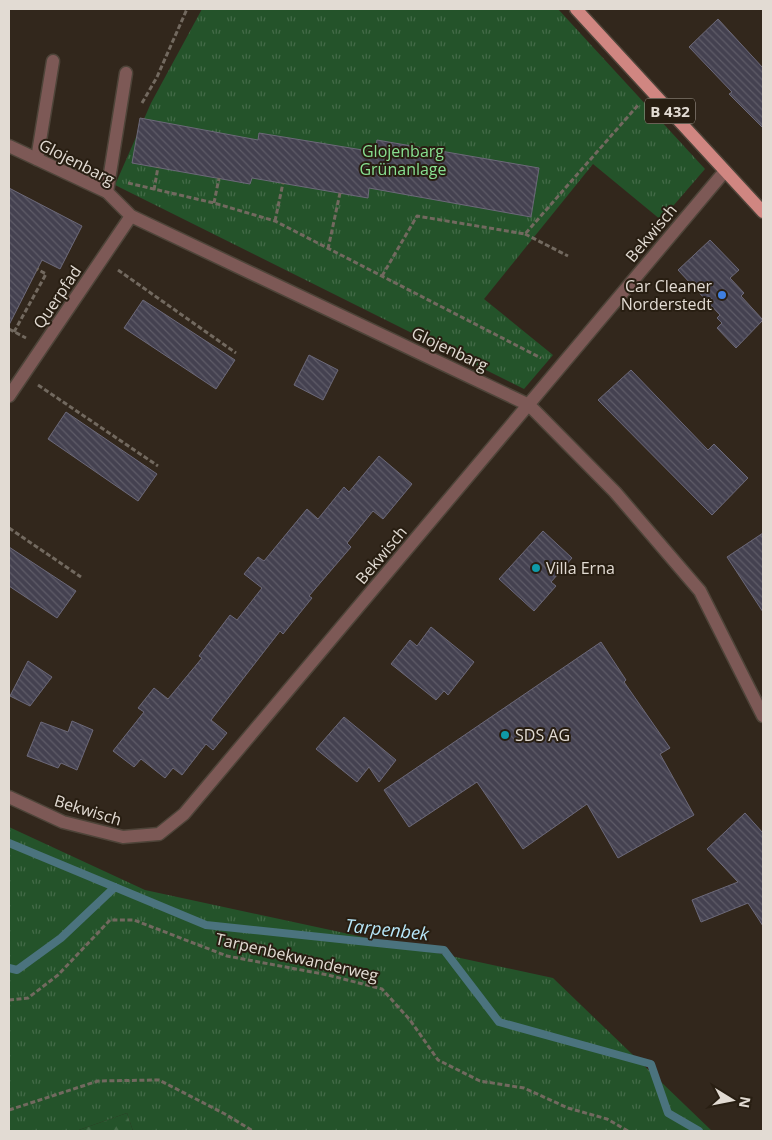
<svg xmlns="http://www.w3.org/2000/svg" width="772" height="1140" font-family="'Open Sans',sans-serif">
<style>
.forest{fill:url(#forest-firs)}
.park{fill:url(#park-tufts)}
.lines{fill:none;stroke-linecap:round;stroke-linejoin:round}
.stream{stroke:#4b737e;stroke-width:8}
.building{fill:url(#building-back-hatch);stroke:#6c6979}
.service-casing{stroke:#4e4439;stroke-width:15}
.minor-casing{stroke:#4e4439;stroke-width:15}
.primary-casing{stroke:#4e4439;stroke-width:15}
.path{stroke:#72695f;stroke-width:3;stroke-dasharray:5 2.5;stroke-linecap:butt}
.service{stroke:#7d5956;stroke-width:12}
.minor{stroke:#7d5956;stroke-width:12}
.primary{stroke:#d08681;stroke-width:12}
.shop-dot{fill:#3f7fe0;stroke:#281e12;stroke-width:2}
.culture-dot{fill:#0f9aa8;stroke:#281e12;stroke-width:2}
.labels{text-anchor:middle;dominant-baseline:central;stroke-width:4;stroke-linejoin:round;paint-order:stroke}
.shield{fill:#281e12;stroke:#aaa299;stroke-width:1}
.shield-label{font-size:15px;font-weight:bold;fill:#e2dbd3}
.park-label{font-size:16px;fill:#88e091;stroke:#281e12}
.street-label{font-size:16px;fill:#e2dbd3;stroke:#281e12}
.poi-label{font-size:16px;fill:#e2dbd3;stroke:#281e12;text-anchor:start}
.water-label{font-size:18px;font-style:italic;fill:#b7e7fa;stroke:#281e12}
</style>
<defs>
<pattern id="forest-firs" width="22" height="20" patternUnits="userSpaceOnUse" patternTransform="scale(1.25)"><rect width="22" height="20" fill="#24532a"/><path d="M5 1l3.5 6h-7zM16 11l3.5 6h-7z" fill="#446b48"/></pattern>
<pattern id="park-tufts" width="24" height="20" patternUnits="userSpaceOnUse" patternTransform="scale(1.25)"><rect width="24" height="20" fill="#24532a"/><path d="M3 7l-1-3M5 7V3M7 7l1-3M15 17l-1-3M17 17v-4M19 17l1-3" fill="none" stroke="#446b48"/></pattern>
<pattern id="building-back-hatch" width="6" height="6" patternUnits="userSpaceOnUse" patternTransform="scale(1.25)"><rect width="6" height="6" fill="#444150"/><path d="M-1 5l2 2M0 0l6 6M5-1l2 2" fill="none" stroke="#5f5c68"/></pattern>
</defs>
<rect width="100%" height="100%" fill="#32271c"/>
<path class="forest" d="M 127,1113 L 133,1131 L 76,1131 Z"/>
<path class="park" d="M 202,9 L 558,9 L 705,169 L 661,220 L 593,164 L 484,299 L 553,355 L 524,389 L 115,185 L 151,103 Z
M 9,827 L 145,890 L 553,978 L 712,1131 L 133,1131 L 127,1113 L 76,1131 L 9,1131 Z"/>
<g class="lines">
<path class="stream" d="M 9,843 L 206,925 L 444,950 L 499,1022 L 651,1064 L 668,1113 L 699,1131
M 9,968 L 17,970 L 61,938 L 115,887"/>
</g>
<path class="building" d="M 718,19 L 763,68 L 763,128 L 729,94 L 732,92 L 689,47 Z
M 140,118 L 258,140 L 259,133 L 375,152 L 377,140 L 539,168 L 531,217 L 369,188 L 368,198 L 252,178 L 250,184 L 132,163 Z
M 9,188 L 82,226 L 60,269 L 42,260 L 9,325 Z
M 710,240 L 739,270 L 730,278 L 744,293 L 741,296 L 763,320 L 736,348 L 717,328 L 722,323 L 717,318 L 720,315 L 678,270 Z
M 143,300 L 235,360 L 216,389 L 124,328 Z
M 309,355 L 338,370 L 323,400 L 294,385 Z
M 631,370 L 708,450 L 714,444 L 748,478 L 712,515 L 598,400 Z
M 66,412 L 157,474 L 138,501 L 48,439 Z
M 379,456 L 412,484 L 383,519 L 373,511 L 347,543 L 351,547 L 309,596 L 312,598 L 283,634 L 280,631 L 211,720 L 227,733 L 213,750 L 206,744 L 182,775 L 173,768 L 165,778 L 141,759 L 134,767 L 113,751 L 144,712 L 138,708 L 154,688 L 168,699 L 202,658 L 199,656 L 230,615 L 237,620 L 262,588 L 244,574 L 258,557 L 264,561 L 307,509 L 318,519 L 344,487 L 349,492 Z
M 543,531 L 572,558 L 551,582 L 556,586 L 534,611 L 499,579 Z
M 763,533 L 763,612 L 727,557 Z
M 9,547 L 76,591 L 57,618 L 9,586 Z
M 431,627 L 474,662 L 448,695 L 444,691 L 436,700 L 391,664 L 410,640 L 417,646 Z
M 601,642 L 626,680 L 624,682 L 670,748 L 660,754 L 694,815 L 618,858 L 587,804 L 523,849 L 477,782 L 409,827 L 384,790 Z
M 28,661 L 52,677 L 30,706 L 10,696 Z
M 344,717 L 396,760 L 379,782 L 369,767 L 357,782 L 316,749 Z
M 72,721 L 93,730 L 77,770 L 61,763 L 58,768 L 27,756 L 41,722 L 68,732 Z
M 745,813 L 763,833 L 763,926 L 748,903 L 701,922 L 692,900 L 738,882 L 707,849 Z"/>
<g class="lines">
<defs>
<path id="service" d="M 37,159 L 53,61
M 107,192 L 126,73"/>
<path id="minor" d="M 9,146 L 107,192 L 131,216 L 529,405 L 615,492 L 700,591 L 763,716
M 9,396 L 131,216
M 9,797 L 63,822 L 123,837 L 159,834 L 184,814 L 725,171"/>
<path id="primary" d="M 576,9 L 763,212"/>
</defs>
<use href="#service" class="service-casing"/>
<use href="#minor" class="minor-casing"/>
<use href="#primary" class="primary-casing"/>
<path class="path" d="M 142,103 L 157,77 L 187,9
M 128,183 L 214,203 L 275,221 L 541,358
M 154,190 L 158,167
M 214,203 L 219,178
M 275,221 L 283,183
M 525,234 L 568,256
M 328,249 L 340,193
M 118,270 L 236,353
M 382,276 L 417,216 L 525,234 L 639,104
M 9,329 L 26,338
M 14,332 L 46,274 L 37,269
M 38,385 L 158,466
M 9,528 L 81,577
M 9,1000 L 28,998 L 58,975 L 110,920 L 134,920 L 227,956 L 328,975 L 382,989 L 410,1020 L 438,1060 L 480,1081 L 524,1088 L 568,1108 L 607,1119 L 628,1131
M 9,1110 L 98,1081 L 159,1080 L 225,1114 L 253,1131"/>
<use href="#service" class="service"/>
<use href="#minor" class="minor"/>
<use href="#primary" class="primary"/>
</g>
<circle class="shop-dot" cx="722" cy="295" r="5"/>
<g class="culture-dot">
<circle cx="536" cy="568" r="5"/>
<circle cx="505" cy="735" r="5"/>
</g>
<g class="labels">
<rect class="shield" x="645" y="98.5" width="50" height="25" rx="4"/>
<g class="shield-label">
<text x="670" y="111">B 432</text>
</g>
<g class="park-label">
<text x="403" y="151">Glojenbarg<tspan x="403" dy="18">Grünanlage</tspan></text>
</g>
<g class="street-label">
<text transform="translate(77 162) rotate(27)">Glojenbarg</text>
<text transform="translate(651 233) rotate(-50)">Bekwisch</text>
<text transform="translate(57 297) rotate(-56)">Querpfad</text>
<text transform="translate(450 349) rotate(25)">Glojenbarg</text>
<text transform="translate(381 555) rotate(-50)">Bekwisch</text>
<text transform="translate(88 810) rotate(17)">Bekwisch</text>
<text transform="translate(297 957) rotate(13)">Tarpenbekwanderweg</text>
</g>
<g class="poi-label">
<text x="712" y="286" text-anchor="end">Car Cleaner<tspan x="712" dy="18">Norderstedt</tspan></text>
<text x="546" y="568">Villa Erna</text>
<text x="515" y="735">SDS AG</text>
</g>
<g class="water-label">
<text transform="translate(387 929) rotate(6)">Tarpenbek</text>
</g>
</g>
<rect width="772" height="1140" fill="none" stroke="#e2dbd3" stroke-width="20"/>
<g transform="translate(732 1100) rotate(100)" stroke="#281e12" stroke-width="4" paint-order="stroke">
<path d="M0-4L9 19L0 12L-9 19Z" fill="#e2dbd3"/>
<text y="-8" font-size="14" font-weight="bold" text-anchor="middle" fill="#e2dbd3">N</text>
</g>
</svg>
